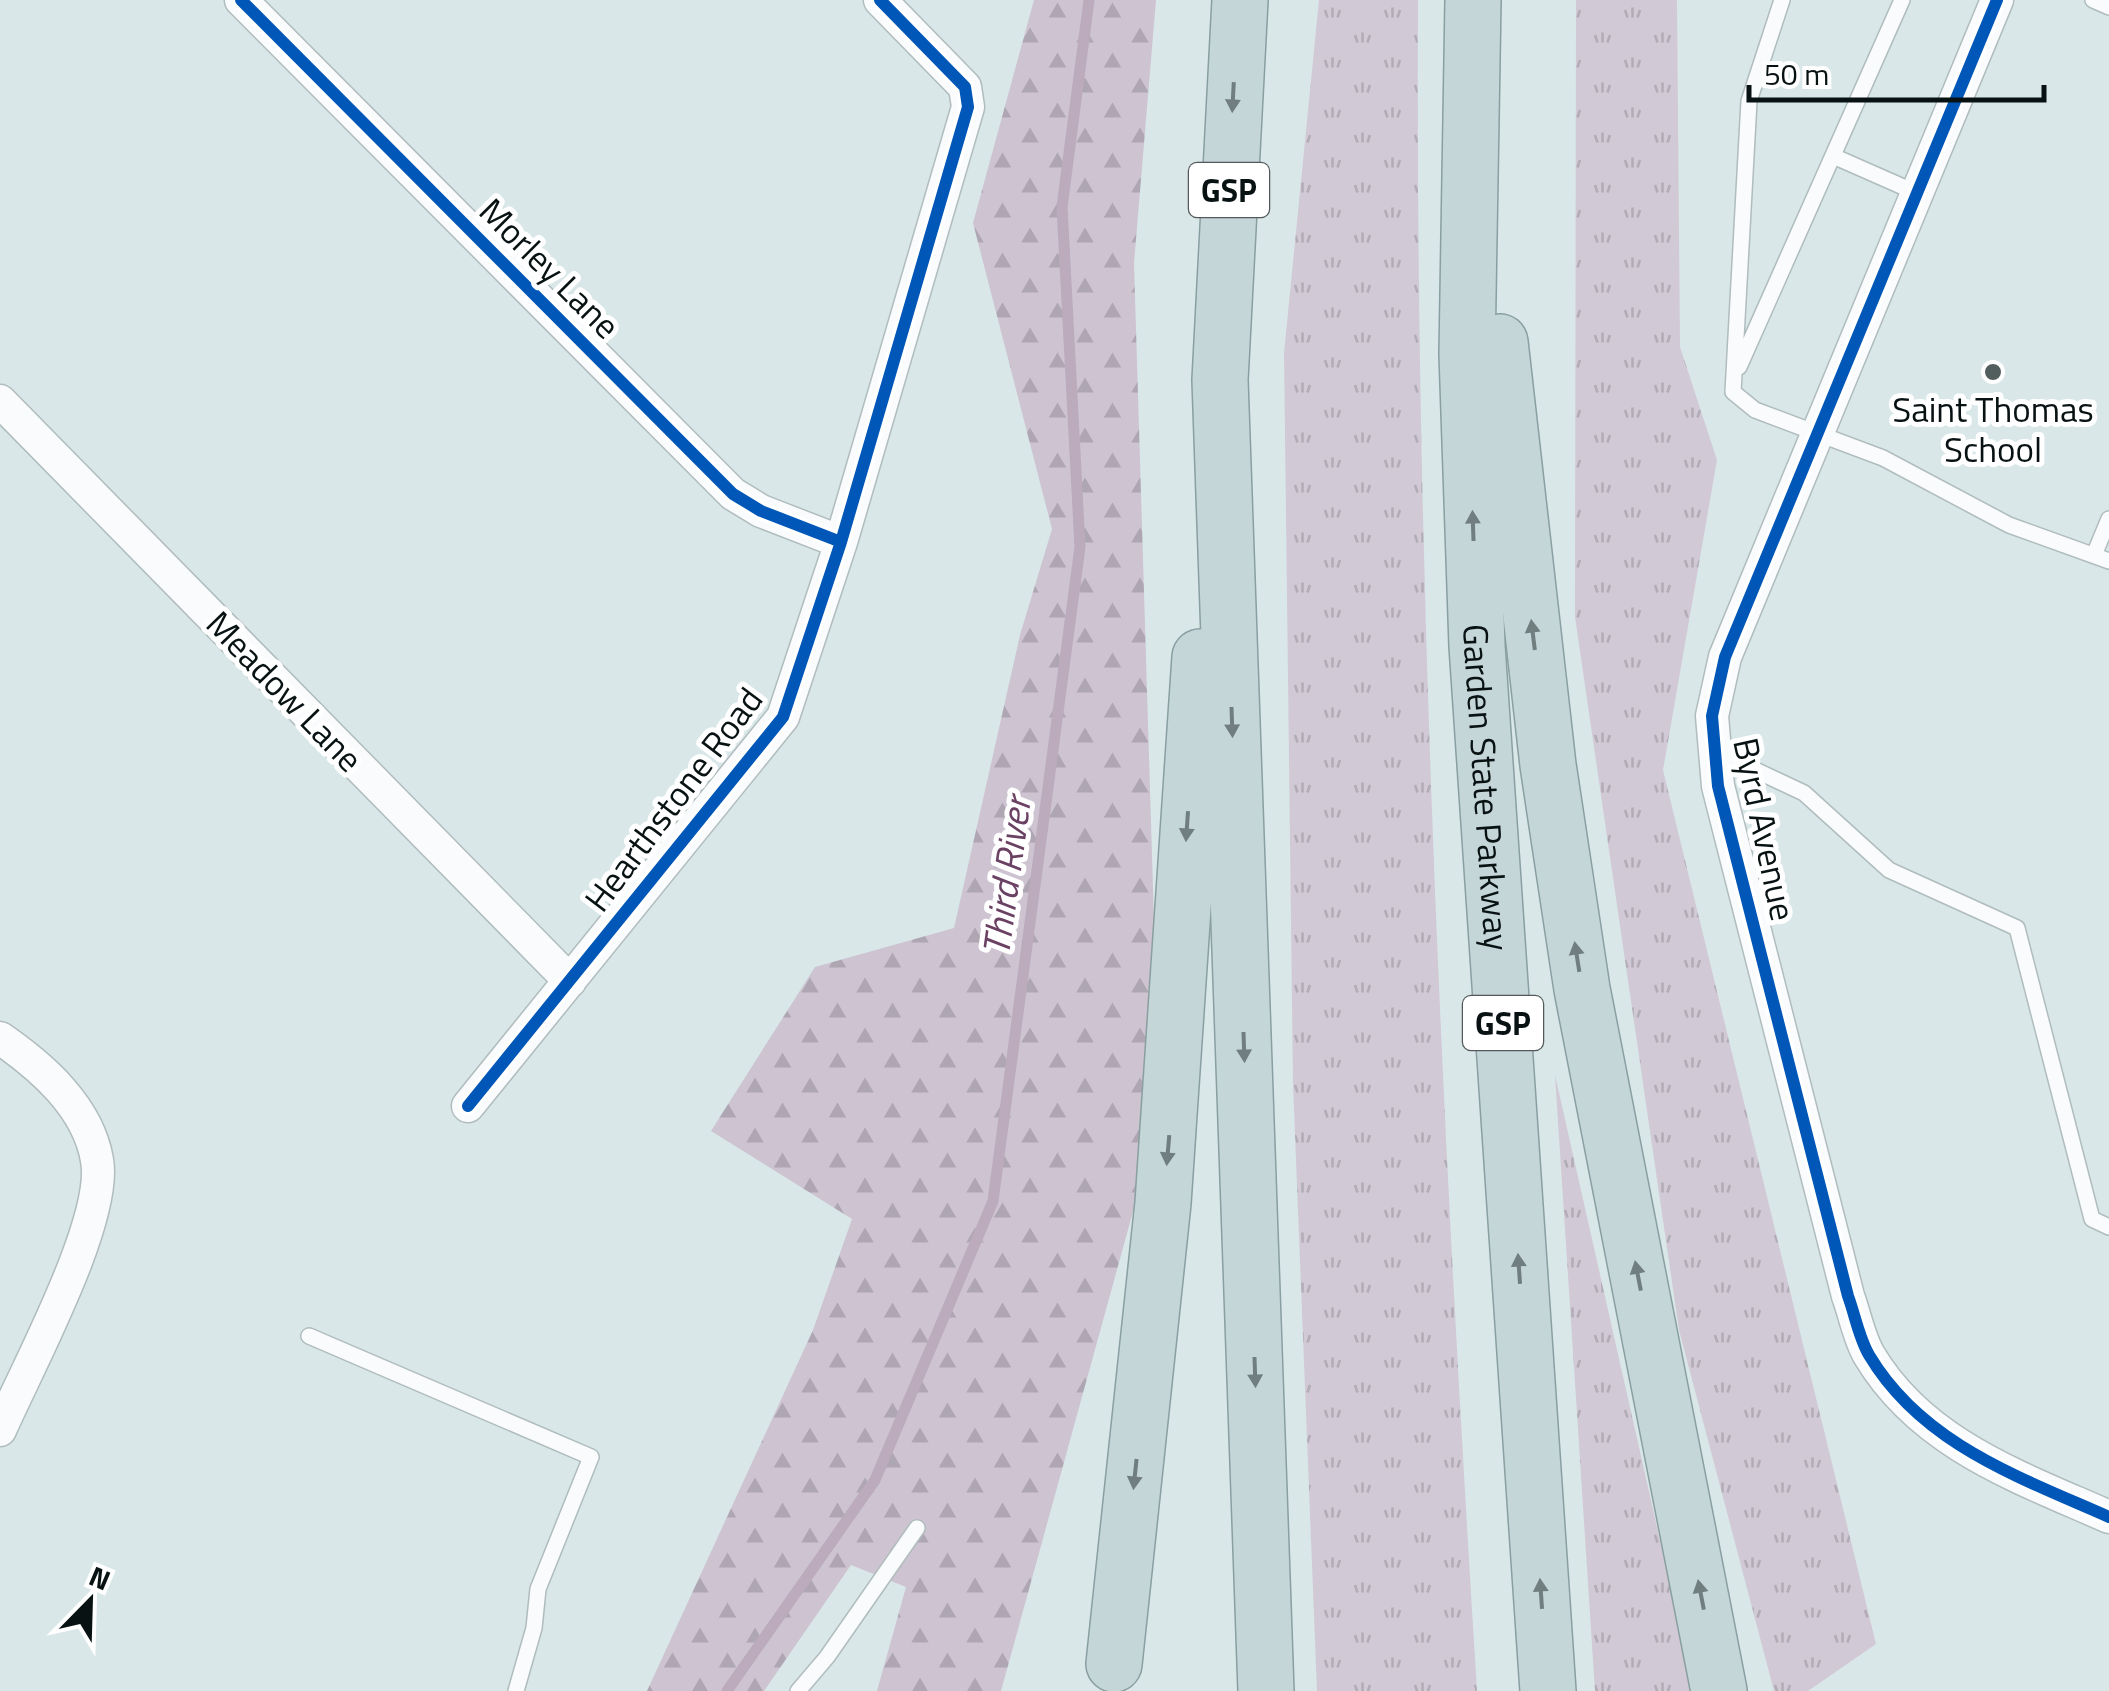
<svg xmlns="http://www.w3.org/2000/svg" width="2109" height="1691" font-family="'Titillium Web',sans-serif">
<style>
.grass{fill:url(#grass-tufts)}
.forest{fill:url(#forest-firs)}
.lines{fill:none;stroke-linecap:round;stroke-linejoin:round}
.stream{stroke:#bbabbc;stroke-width:11}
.lane-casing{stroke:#b0bcbd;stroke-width:18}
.street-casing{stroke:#b0bcbd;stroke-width:35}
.highway-casing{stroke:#899fa1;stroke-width:58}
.lane{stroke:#f9fbfc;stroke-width:15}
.street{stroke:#f9fbfc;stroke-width:32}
.highway{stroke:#c5d6d8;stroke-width:55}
.cycleway-casing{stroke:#fff;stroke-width:19}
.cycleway{stroke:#0057b8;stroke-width:12}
.oneway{fill:#707e7f}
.poi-dot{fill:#525d5e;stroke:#fff;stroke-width:4}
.labels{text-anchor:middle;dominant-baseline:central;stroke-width:10;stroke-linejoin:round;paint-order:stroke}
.shield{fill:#fff;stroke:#53595a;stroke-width:2.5}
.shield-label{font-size:32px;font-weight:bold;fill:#091213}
.street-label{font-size:35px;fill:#091213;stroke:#fff}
.poi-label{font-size:35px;fill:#091213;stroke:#fff}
.water-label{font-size:38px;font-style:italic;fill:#6a4063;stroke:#fff}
</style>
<defs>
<pattern id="grass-tufts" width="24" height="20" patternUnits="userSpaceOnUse" patternTransform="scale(2.5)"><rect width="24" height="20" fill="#d1c9d5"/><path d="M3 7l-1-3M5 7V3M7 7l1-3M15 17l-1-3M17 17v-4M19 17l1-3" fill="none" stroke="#b2acb6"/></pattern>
<pattern id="forest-firs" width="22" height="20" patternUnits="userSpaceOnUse" patternTransform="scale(2.5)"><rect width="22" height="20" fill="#cdc3d1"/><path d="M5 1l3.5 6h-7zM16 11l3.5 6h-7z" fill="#afa6b3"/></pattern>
</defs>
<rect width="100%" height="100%" fill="#d9e7e9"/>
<path class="grass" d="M 1319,0 L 1418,0 C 1415,564 1442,1128 1477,1691 L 1317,1691 L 1293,1084 L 1284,353 Z
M 1576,0 L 1677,0 L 1680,347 L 1717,460 L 1663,770 L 1876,1644 L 1808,1691 L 1774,1691 L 1679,1330 L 1575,617 Z
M 1555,1075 L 1694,1691 L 1595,1691 Z"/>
<path class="forest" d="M 1034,0 L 1156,0 L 1134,263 L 1158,1053 L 1156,1128 L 1001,1691 L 877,1691 L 906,1587 L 851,1565 L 764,1691 L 647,1691 L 813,1330 L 852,1219 L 711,1131 L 815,967 L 954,928 L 1020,635 L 1052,529 L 973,223 Z"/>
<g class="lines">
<path class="stream" d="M 727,1691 L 875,1480 L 993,1201 L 1080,547 L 1062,207 L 1089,0"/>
<defs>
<path id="lane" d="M 1782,0 L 1749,101 L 1733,392 L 1755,410 L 1883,458 L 2009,525 L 2109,561
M 2093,0 L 2109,7
M 1833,156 L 1917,193
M 1739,367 L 1902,0
M 2094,555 L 2109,519
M 1715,751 L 1804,793 L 1889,870 L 2017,928 L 2092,1219 L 2109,1227
M 309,1336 L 591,1457 L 538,1589 L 534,1628 L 516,1691
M 798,1691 L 827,1657 L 917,1528"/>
<path id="street" d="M 241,0 L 733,494 L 761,511 L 841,542
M 1997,0 L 1725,657 L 1712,716 L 1718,786 L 1848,1296 C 1855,1315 1859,1338 1869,1355 C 1922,1444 2019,1477 2109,1517
M 0,401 L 570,981
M 0,1038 C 42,1067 88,1107 97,1160 C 108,1220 26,1370 0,1430
M 468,1106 L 783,717 L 841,542 L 968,107 L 965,87 L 880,0"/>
<g id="highway">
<path d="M 1240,0 L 1220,380 L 1266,1691"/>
<path id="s1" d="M 1473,0 L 1467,354 L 1477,646 L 1548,1691"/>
<path d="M 1500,342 L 1548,765 L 1582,989 L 1719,1691"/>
<path d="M 1114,1664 L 1163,1203 L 1200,657"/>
</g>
</defs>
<use href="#lane" class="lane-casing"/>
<use href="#street" class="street-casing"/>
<use href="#highway" class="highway-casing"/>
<use href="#lane" class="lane"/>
<use href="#street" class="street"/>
<use href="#highway" class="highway"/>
<defs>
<path id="cycleway" d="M 241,0 L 733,494 L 761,511 L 841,542
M 1997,0 L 1725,657 L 1712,716 L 1718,786 L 1848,1296 C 1855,1315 1859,1338 1869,1355 C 1922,1444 2019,1477 2109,1517
M 468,1106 L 783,717 L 841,542 L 968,107 L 965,87 L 880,0"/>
</defs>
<use href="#cycleway" class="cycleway-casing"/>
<use href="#cycleway" class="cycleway"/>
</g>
<defs><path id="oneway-solid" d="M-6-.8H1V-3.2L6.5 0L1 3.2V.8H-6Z" transform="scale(2.5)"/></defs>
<g class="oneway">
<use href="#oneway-solid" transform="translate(1233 97) rotate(93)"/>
<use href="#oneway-solid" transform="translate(1473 526) rotate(-92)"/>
<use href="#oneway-solid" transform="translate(1533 635) rotate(-97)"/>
<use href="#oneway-solid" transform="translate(1232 722) rotate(88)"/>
<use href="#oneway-solid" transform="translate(1187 826) rotate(94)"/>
<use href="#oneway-solid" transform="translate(1577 957) rotate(-99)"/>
<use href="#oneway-solid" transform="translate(1244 1047) rotate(88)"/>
<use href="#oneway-solid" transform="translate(1168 1150) rotate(95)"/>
<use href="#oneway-solid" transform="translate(1519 1269) rotate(-94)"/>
<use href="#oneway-solid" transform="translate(1638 1276) rotate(-101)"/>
<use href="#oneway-solid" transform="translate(1255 1372) rotate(88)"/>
<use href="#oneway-solid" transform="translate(1135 1474) rotate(96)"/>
<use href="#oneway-solid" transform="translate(1541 1594) rotate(-94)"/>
<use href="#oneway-solid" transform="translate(1701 1595) rotate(-101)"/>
</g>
<circle class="poi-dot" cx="1993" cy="372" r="10"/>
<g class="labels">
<g class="shield">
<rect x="1189" y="163" width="80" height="54" rx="8"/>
<rect x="1463" y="996" width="80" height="54" rx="8"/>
</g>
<g class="shield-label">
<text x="1229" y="190">GSP</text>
<text x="1503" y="1023">GSP</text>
</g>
<g class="street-label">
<text transform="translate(550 268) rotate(45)">Morley Lane</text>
<text transform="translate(285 691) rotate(46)">Meadow Lane</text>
<text stroke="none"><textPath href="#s1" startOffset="788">Garden State Parkway</textPath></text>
<text transform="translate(673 799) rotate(-53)">Hearthstone Road</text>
<text transform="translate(1765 829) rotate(78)">Byrd Avenue</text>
</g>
<g class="poi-label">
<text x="1993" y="409">Saint Thomas<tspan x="1993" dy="40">School</tspan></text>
</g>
<g class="water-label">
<text transform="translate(1006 876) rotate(-82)">Third River</text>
</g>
</g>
<g transform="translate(90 1601) rotate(23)" stroke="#ffffff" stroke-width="8" paint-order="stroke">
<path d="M0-8L18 38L0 25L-18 38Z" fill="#091213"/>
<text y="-15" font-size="28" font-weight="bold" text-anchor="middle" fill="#091213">N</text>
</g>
<path d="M1749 85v15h295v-15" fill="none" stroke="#091213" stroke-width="5"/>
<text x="1764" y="85" font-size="30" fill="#091213" stroke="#ffffff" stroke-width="8" paint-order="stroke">50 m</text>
</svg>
